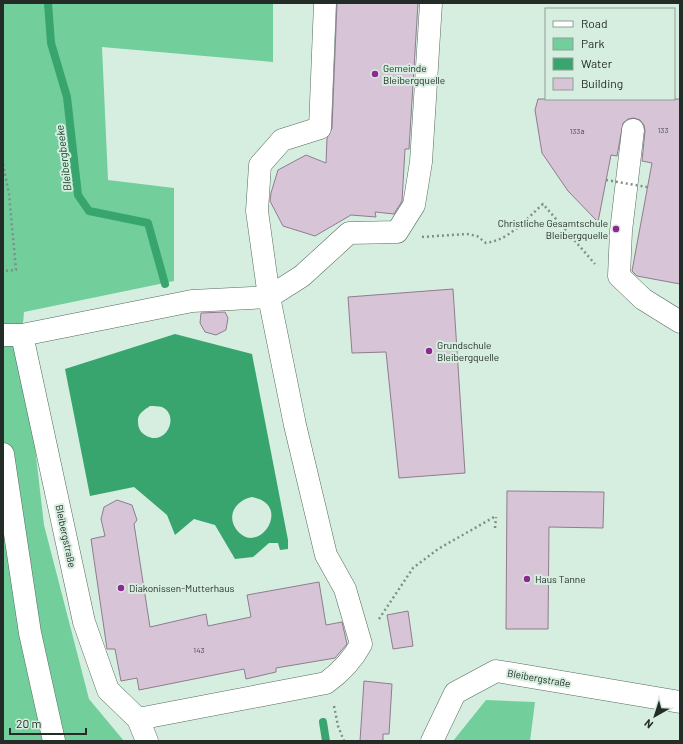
<svg xmlns="http://www.w3.org/2000/svg" width="683" height="744" font-family="Barlow,sans-serif">
<style>
.green{fill:#72ce9b}
.water{fill:#38a56f;fill-rule:evenodd}
.lines{fill:none;stroke-linecap:round;stroke-linejoin:round}
.stream{stroke:#38a56f;stroke-width:8}
.building{fill:#d7c4d7;stroke:#8e7d8e}
.minor-casing{stroke:#556a5d;stroke-width:23}
.path{stroke:#7f9086;stroke-width:2.5;stroke-dasharray:2 3;stroke-linecap:butt}
.minor{stroke:#fff;stroke-width:22}
.path-bridge{stroke:#7f9086;stroke-width:2.5;stroke-dasharray:2 3;stroke-linecap:butt}
.poi-dot{fill:#8b2991;stroke:#d6eedf;stroke-width:1.5}
.labels{text-anchor:middle;dominant-baseline:central;stroke-width:4;stroke-linejoin:round;paint-order:stroke}
.number-label{font-size:8px;fill:#505253}
.poi-label{font-size:10px;fill:#232c27;stroke:#d6eedf;text-anchor:start}
.street-label{font-size:10px;fill:#232c27;stroke:#d6eedf}
.water-label{font-size:11px;font-style:italic;fill:#16422b;stroke:#d6eedf}
</style>
<rect width="100%" height="100%" fill="#d6eedf"/>
<path class="green" d="M 3,3 L 273,3 L 273,62 L 102,47 L 108,180 L 174,188 L 174,281 L 24,312 L 22,335 L 44,525 L 89,699 L 124,741 L 3,741 Z
M 486,700 L 535,702 L 530,741 L 453,741 Z"/>
<path class="water" d="M 175,334 L 252,354 L 288,540 L 288,549 L 280,550 L 278,543 L 269,543 L 253,557 L 235,559 L 215,525 L 194,519 L 175,535 L 167,515 L 134,487 L 90,496 L 65,369 ZM 150,406 C 153,406 159,406 162,407 C 181,416 165,448 145,435 C 140,432 138,427 138,422 C 137,414 144,410 150,406 ZM 252,497 C 294,504 258,559 236,529 C 226,514 237,500 252,497 Z"/>
<g class="lines">
<path class="stream" d="M 48,3 L 51,43 L 67,97 L 78,195 L 89,211 L 148,223 L 165,284
M 323,722 L 326,741"/>
</g>
<path class="building" d="M 337,3 L 418,3 L 409,149 L 405,149 L 402,201 L 394,214 L 375,212 L 376,217 L 351,215 L 315,236 L 283,226 L 270,201 L 271,193 L 278,170 L 306,155 L 326,163 L 327,138 L 332,128 Z
M 538,99 L 680,99 L 680,284 L 637,276 L 632,271 L 652,163 L 642,161 L 645,131 L 644,125 L 640,120 L 634,118 L 628,119 L 623,123 L 617,156 L 611,155 L 598,222 L 568,191 L 542,153 L 535,110 Z
M 453,289 L 465,473 L 399,478 L 386,352 L 352,353 L 348,297 Z
M 225,312 L 228,318 L 226,330 L 216,335 L 205,332 L 200,323 L 201,313 Z
M 507,491 L 604,492 L 603,528 L 549,527 L 548,629 L 506,629 Z
M 117,500 L 132,505 L 137,520 L 134,524 L 150,627 L 206,614 L 208,626 L 251,617 L 247,595 L 319,582 L 326,625 L 342,622 L 347,644 L 335,658 L 276,668 L 276,672 L 246,679 L 244,669 L 139,690 L 137,678 L 121,681 L 115,649 L 107,649 L 91,539 L 105,536 L 101,519 L 104,507 Z
M 408,611 L 413,646 L 393,649 L 387,615 Z
M 364,681 L 392,684 L 389,734 L 383,734 L 383,741 L 360,741 Z"/>
<g class="lines">
<defs>
<path id="minor" d="M 325,3 L 320,128 L 282,140 L 260,165 L 257,211 L 269,297 L 302,276 L 349,233 L 397,232 L 414,205 L 421,162 L 431,3
M 633,130 L 621,231 L 619,276 L 643,299 L 680,322
M 3,335 L 22,335 L 84,622 L 108,690 L 138,719 L 147,741
M 22,335 L 192,301 L 269,297 L 295,425 L 326,555 L 345,589 L 361,644 C 352,661 341,672 326,683 L 138,719
M 3,454 L 30,633 L 54,741
M 432,741 L 455,693 L 496,671 L 680,702"/>
</defs>
<use href="#minor" class="minor-casing"/>
<path class="path" d="M 3,164 L 9,194 L 16,270 L 3,271
M 422,237 L 467,234 L 477,236 L 486,243 C 511,239 525,220 543,204 L 595,264
M 495,528 L 496,517
M 379,619 L 413,568 L 438,549 L 496,516
M 334,706 L 338,726 L 344,741"/>
<use href="#minor" class="minor"/>
<path class="path-bridge" d="M 606,180 L 647,187"/>
</g>
<g class="poi-dot">
<circle cx="375" cy="74" r="4"/>
<circle cx="616" cy="229" r="4"/>
<circle cx="429" cy="351" r="4"/>
<circle cx="527" cy="579" r="4"/>
<circle cx="121" cy="588" r="4"/>
</g>
<g class="labels">
<g class="number-label">
<text x="663" y="130">133</text>
<text x="577" y="131">133a</text>
<text x="199" y="650">143</text>
</g>
<g class="poi-label">
<text x="383" y="68">Gemeinde<tspan x="383" dy="12">Bleibergquelle</tspan></text>
<text x="608" y="223" text-anchor="end">Christliche Gesamtschule<tspan x="608" dy="12">Bleibergquelle</tspan></text>
<text x="437" y="345">Grundschule<tspan x="437" dy="12">Bleibergquelle</tspan></text>
<text x="535" y="579">Haus Tanne</text>
<text x="129" y="588">Diakonissen-Mutterhaus</text>
</g>
<g class="street-label">
<text transform="translate(66 536) rotate(78)">Bleibergstraße</text>
<text transform="translate(539 678) rotate(10)">Bleibergstraße</text>
</g>
<g class="water-label">
<text transform="translate(63 158) rotate(-97)">Bleibergbeeke</text>
</g>
</g>
<rect width="683" height="744" fill="none" stroke="#232c27" stroke-width="8"/>
<rect x="545" y="8" width="130" height="92" fill="#d6eedf" stroke="#8ea095"/>
<rect x="553" y="21" width="20" height="6" fill="#ffffff" stroke="#8ea095"/>
<text x="581" y="28" font-size="12" fill="#232c27">Road</text>
<rect x="553" y="38" width="20" height="12" fill="#72ce9b" stroke="#8ea095"/>
<text x="581" y="48" font-size="12" fill="#232c27">Park</text>
<rect x="553" y="58" width="20" height="12" fill="#38a56f" stroke="#8ea095"/>
<text x="581" y="68" font-size="12" fill="#232c27">Water</text>
<rect x="553" y="78" width="20" height="12" fill="#d7c4d7" stroke="#8ea095"/>
<text x="581" y="88" font-size="12" fill="#232c27">Building</text>
<g transform="translate(655 716) rotate(219)" stroke="#d6eedf" stroke-width="3" paint-order="stroke">
<path d="M0-3L7 15L0 10L-7 15Z" fill="#232c27"/>
<text y="-6" font-size="11" font-weight="bold" text-anchor="middle" fill="#232c27">N</text>
</g>
<path d="M10 728v6h76v-6" fill="none" stroke="#232c27" stroke-width="2"/>
<text x="16" y="728" font-size="12" fill="#232c27" stroke="#d6eedf" stroke-width="3" paint-order="stroke">20 m</text>
</svg>
